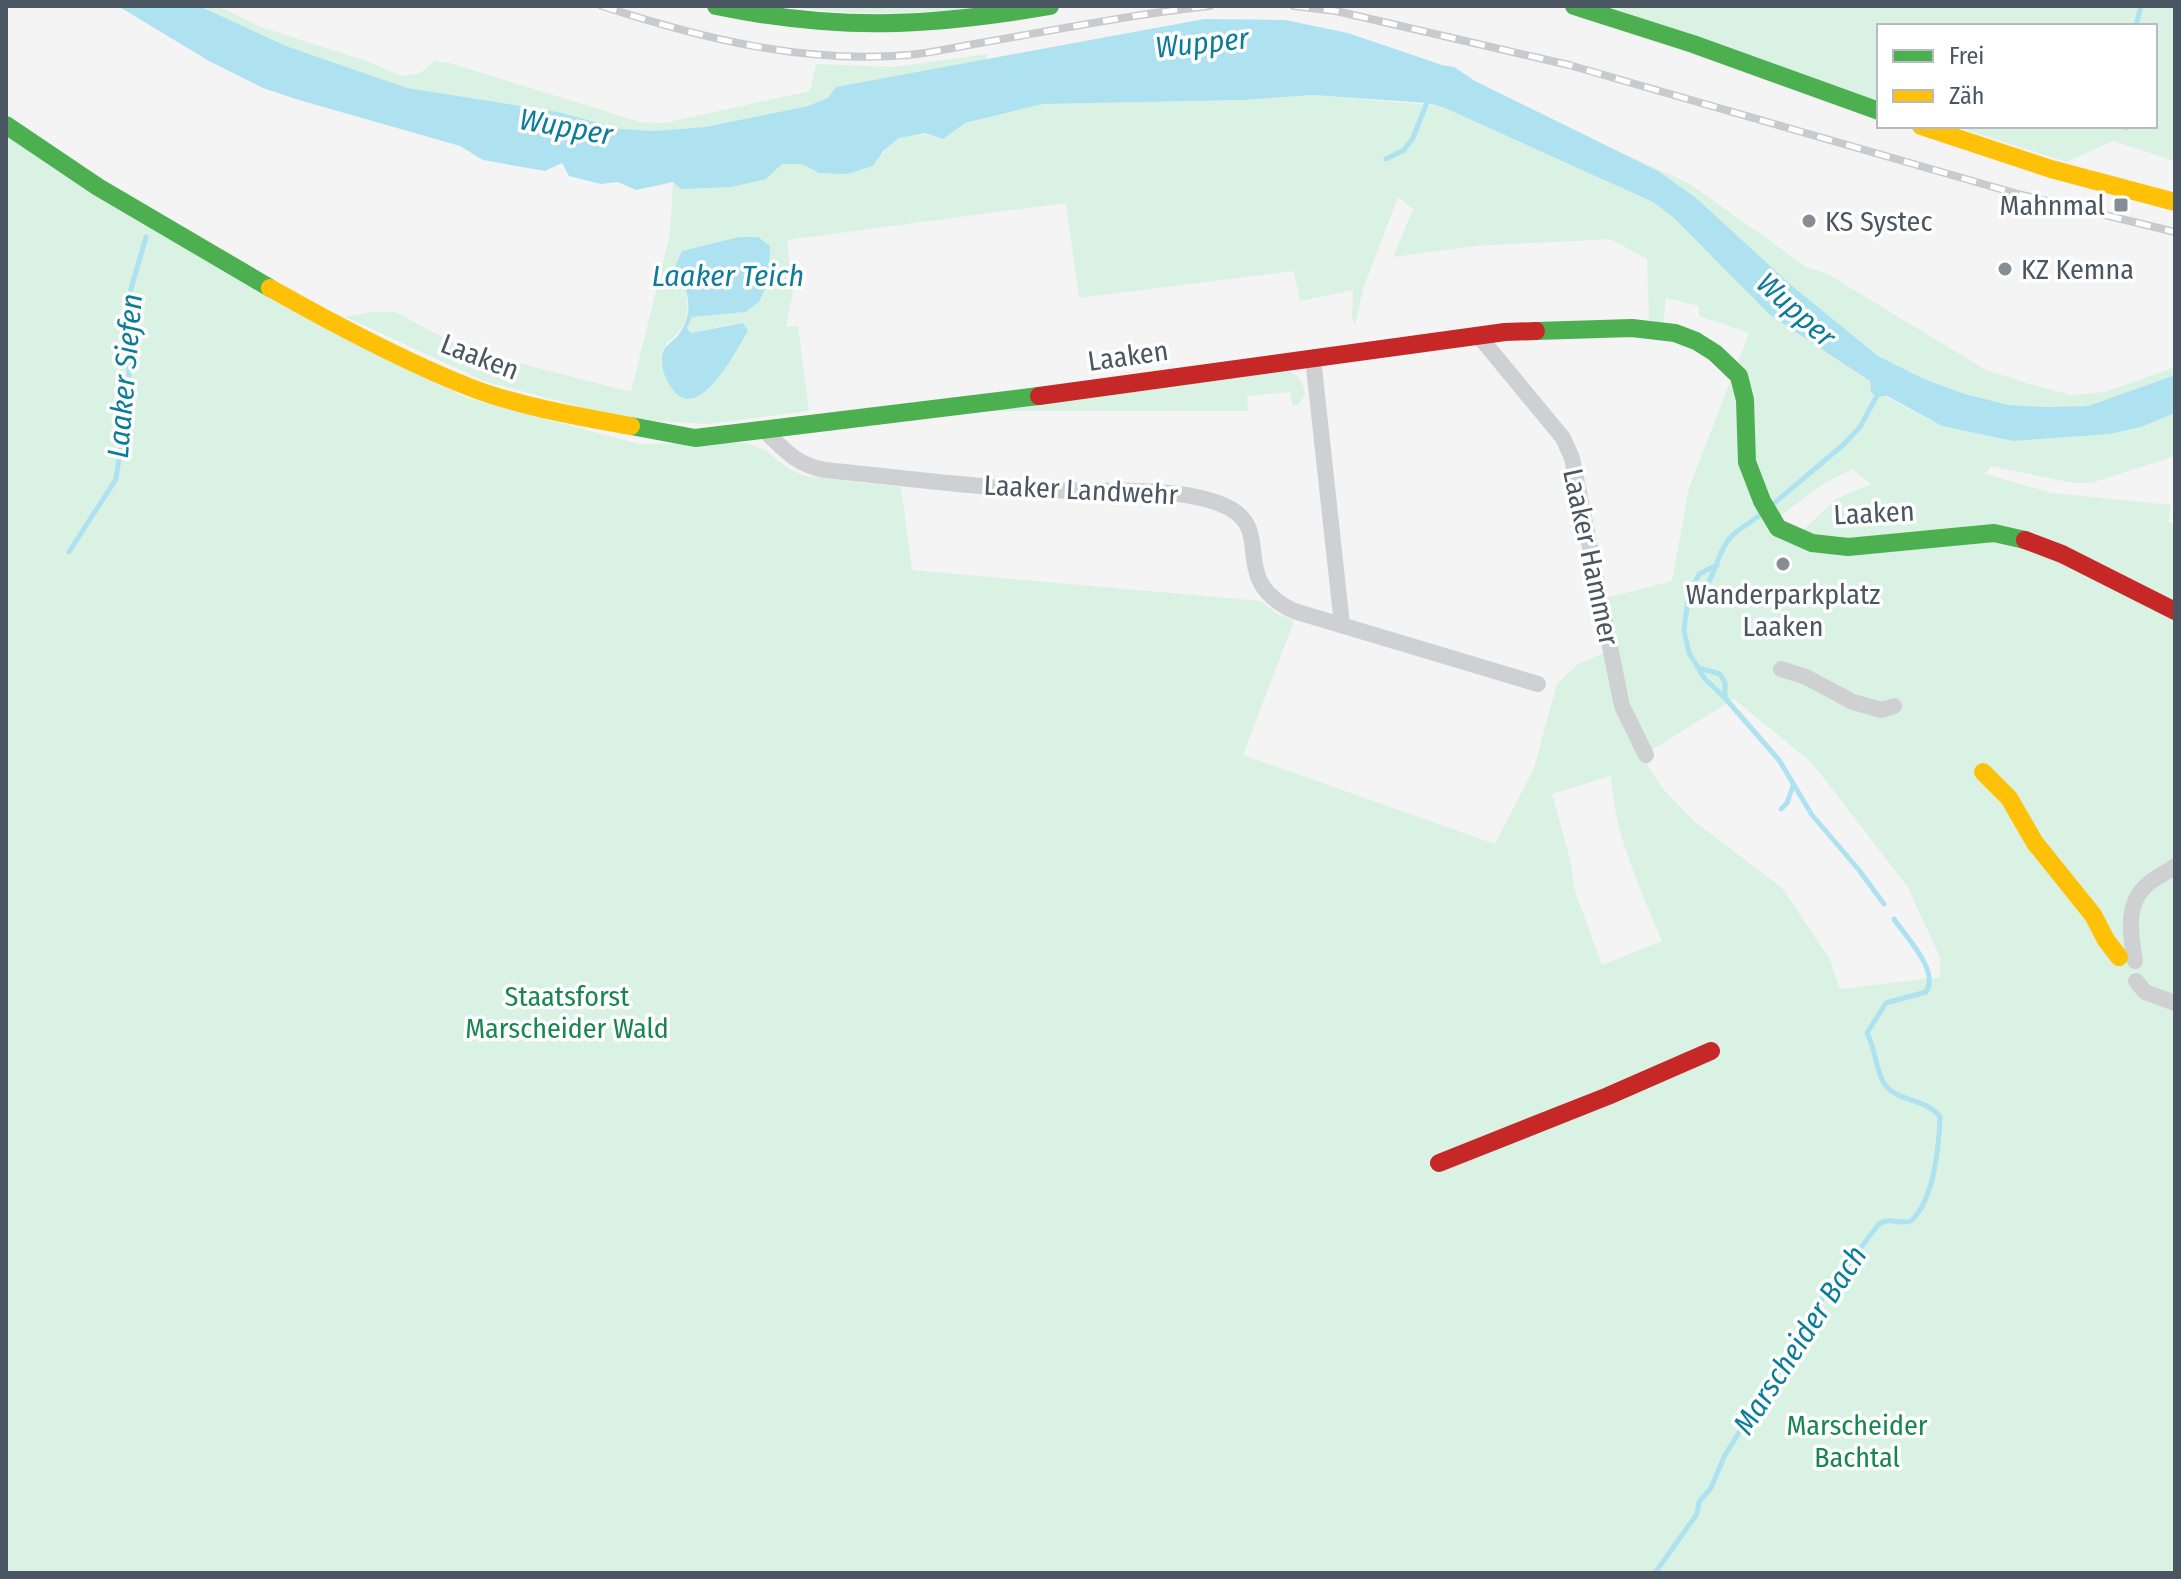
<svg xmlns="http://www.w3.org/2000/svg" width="2181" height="1579" font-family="'Fira Sans Condensed',sans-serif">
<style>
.green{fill:#d9f2e3;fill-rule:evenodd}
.water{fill:#aee2f0}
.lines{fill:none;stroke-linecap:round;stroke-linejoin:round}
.stream{stroke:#aee2f0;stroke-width:5}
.street{stroke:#ced0d2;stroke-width:16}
.fast{stroke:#4caf50;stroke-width:18}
.slow{stroke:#ffc107;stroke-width:18}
.jam{stroke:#c62828;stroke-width:18}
.rail-casing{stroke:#c9cacc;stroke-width:8}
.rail{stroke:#fff;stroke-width:5;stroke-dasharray:15;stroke-linecap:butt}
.poi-dot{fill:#868d94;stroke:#fff;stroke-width:3}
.labels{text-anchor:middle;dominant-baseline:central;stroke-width:7;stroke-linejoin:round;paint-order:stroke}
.poi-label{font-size:28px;fill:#4a5661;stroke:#fff;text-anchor:start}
.street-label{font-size:28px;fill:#4a5661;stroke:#fff}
.park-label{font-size:28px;fill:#17864f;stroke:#fff}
.water-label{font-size:30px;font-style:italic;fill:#0c7c9b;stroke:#fff}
</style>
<rect width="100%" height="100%" fill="#f4f4f4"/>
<path class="green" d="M 199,6 L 218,6 L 261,27 L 369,62 L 401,76 L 420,73 L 435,61 L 450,63 L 640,122 L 664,123 L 810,91 L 816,64 L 893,67 L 988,54 L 986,60 L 836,87 L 828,98 L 808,106 L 705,127 L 655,131 L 621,129 L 558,112 L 407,88 L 286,46 Z
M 781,6 L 996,6 C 923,14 853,16 781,6 Z
M 1607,6 L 2175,6 L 2175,161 L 2113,141 L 2067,162 L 1953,126 L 2155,126 L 2155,26 L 1879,26 L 1879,101 Z
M 1313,95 L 1443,106 L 1653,202 L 1673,217 L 1745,288 L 1753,299 L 1870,381 L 1884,396 L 1942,426 L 2013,441 L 2141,427 L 2175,413 L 2175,456 L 2091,483 L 2073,483 L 1991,466 L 1985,474 L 2052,493 L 2171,505 L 2168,522 L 2175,524 L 2175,1573 L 6,1573 L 6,133 L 279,304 L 467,398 L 639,444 L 747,443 L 765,450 L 789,469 L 805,476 L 901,487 L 912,570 L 1261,601 L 1277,614 L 1294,621 L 1243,755 L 1495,844 L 1534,768 L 1557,684 L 1578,664 L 1606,652 L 1606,598 L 1672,581 L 1689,488 L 1749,333 L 1699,316 L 1699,306 L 1666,298 L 1663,323 L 1649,320 L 1647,259 L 1610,239 L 1475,246 L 1393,257 L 1413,209 L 1398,197 L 1363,289 L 1355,325 L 1352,317 L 1353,290 L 1300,301 L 1294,271 L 1079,298 L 1066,203 L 787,240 L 793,293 L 786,327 L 798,326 L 809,411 L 708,424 L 658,421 L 608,414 L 484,381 L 346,317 L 371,312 L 395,312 L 488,361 L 522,364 L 631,392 L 670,234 L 673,182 L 766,179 L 782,164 L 802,164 L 819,173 L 873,166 C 893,137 908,127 943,139 L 965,123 L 1043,104 L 1243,100 ZM 675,267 L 745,312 L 692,316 L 687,329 L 691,333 L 733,324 L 748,331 L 720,375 L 704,394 L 666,344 C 695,322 691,296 675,267 ZM 1852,469 L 1871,484 L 1836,499 L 1797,536 L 1780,516 L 1825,483 ZM 1734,699 L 1812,763 L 1907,886 L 1940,957 L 1940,977 L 1840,989 L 1830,960 L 1782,888 L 1694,821 L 1663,789 L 1642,756 ZM 1611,776 C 1614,834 1640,888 1662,941 L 1602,965 L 1575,891 L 1570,859 L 1552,794 Z
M 1617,150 L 1690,184 L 1808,268 L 1826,273 L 1986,370 L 2029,384 L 2071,395 L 2105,392 L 2175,367 L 2175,375 L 2088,406 L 2049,407 L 2009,405 L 1965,394 L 1924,379 L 1878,356 L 1791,285 L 1695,197 L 1658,171 Z
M 1287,371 C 1301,375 1303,382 1305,395 L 1298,405 L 1293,406 L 1290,392 L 1247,396 L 1248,411 L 986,411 Z"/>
<path class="water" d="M 118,6 L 199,6 L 286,46 L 407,88 L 558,112 L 621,129 L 655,131 L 705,127 L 808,106 L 828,98 L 836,87 L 1204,19 L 1285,20 L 1348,33 L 1442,65 L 1454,67 L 1475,81 L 1658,171 L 1695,197 L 1791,285 L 1878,356 L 1924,379 L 1965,394 L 2009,405 L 2049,407 L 2088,406 L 2175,375 L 2175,413 L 2141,427 L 2109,434 L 2013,441 L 1942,426 L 1887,396 L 1877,397 L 1871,392 L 1870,381 L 1770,315 L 1673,217 L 1653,202 L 1443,107 L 1427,103 L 1313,95 L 1243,100 L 1043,104 L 965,123 L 943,139 L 925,133 L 899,138 L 884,150 L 873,166 L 847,174 L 819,173 L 802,164 L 782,164 L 766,179 L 731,187 L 681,189 L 673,182 L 636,190 L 618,182 L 601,184 L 569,176 L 562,163 L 545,171 L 483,160 L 460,146 L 299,100 L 263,88 L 209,61 Z
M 739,237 L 758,237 L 770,246 L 769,280 L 759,302 L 745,312 L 692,317 L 687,328 L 691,333 L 743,323 L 748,331 C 736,350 700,424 673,390 C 667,382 662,371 662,361 C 661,344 675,343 681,331 C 695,308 687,288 675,267 L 682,251 Z"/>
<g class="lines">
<path class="stream" d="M 2136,26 L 2141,6
M 2126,128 L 2126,126
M 1386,159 L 1404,150 L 1413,138 L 1429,97
M 1772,505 L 1844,444 L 1860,427 L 1879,392
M 1761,514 C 1752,522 1738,529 1730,538 C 1712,559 1718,587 1688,598 L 1684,630 L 1689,653 L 1705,679 L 1725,698 L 1779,760 L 1812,815 L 1859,870 L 1884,904
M 69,552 L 116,479 L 128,398 L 131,289 L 146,237
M 1688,597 L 1699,574 L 1717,565
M 1699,668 L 1720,674 L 1725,683 L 1725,697
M 1781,809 L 1787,803 L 1793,786
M 1655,1573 L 1697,1514 L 1699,1502 L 1711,1488 L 1724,1457 L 1789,1350 L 1819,1303 L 1878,1225 C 1889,1216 1899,1225 1911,1221 C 1934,1200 1939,1147 1940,1117 C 1927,1098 1895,1102 1884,1083 C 1875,1069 1876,1049 1867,1033 L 1886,1003 L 1926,992 C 1940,971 1906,937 1894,919"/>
<path class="street" d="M 1478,335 L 1563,438 L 1572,458 L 1622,706 L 1646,755
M 1313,358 L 1342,625
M 765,431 C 784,450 797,465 825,470 C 894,477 963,486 1032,490 C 1086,493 1186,483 1231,509 C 1274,534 1228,580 1294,611 L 1538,684
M 1781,669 L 1806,677 L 1853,702 L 1882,710 L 1894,706
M 2135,961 C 2130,931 2124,900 2153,880 C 2160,875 2168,872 2175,866
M 2136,981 L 2145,992 L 2175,1003"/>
<path class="fast" d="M 716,6 C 838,31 928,27 1050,6
M 1574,6 L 1693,44 L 1879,111
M 6,125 L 98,187 L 270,288
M 1536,331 L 1632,328 L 1675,333 L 1696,341 L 1715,353 L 1739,376 L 1745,400 L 1747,462 L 1762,501 L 1778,528 L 1812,543 L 1848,547 L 1994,533 L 2025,540
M 631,426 L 695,438 L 1039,396"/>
<path class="slow" d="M 1921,126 L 2051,169 L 2175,202
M 270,288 C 332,323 403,361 469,387 C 517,406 581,417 631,426
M 1983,772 L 2009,798 L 2035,843 L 2093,915 L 2106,940 L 2119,957"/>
<path class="jam" d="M 1039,396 L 1505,332 L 1536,331
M 2025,540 L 2062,554 L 2175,611
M 1439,1163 L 1608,1096 L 1711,1051"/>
<defs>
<path id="rail" d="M 602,6 C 700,38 804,64 908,55 C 932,53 956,47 980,43 C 1056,30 1133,14 1210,6
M 1294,6 L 1336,11 L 1569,65 L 2018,194 L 2175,232"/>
</defs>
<use href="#rail" class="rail-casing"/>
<use href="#rail" class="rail"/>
</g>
<g class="poi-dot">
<rect x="2113" y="197" width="16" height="16" rx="4"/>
<circle cx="1809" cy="221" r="8"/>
<circle cx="2005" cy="269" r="8"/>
<circle cx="1783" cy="564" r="8"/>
</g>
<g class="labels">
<g class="poi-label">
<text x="2105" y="205" text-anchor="end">Mahnmal</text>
<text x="1825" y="221">KS Systec</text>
<text x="2021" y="269">KZ Kemna</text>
<text x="1783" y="594" text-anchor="middle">Wanderparkplatz<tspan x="1783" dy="32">Laaken</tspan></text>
</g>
<g class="street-label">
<text transform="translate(1128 356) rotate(-8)">Laaken</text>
<text transform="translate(480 357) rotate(21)">Laaken</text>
<text transform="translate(1081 490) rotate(3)">Laaker Landwehr</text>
<text transform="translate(1874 513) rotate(-3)">Laaken</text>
<text transform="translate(1591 557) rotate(78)">Laaker Hammer</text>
</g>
<g class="park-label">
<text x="567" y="996">Staatsforst<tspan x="567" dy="32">Marscheider Wald</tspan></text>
<text x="1857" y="1425">Marscheider<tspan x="1857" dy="32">Bachtal</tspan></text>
</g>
<g class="water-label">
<text transform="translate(1202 43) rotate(-6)">Wupper</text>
<text transform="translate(566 127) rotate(10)">Wupper</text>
<text x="728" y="276">Laaker Teich</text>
<text transform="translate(1796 310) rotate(42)">Wupper</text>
<text transform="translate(125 376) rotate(-85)">Laaker Siefen</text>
<text transform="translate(1800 1340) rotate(-57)">Marscheider Bach</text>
</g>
</g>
<rect width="2181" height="1579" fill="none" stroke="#4a5661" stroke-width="16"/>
<rect x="1877" y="24" width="280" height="104" fill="#ffffff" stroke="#b7bbc0" stroke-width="2"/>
<rect x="1893" y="50" width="40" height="12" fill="#4caf50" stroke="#b7bbc0" stroke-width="2"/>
<text x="1949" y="64" font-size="24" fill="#4a5661">Frei</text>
<rect x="1893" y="90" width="40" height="12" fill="#ffc107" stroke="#b7bbc0" stroke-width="2"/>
<text x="1949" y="104" font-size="24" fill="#4a5661">Zäh</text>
</svg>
